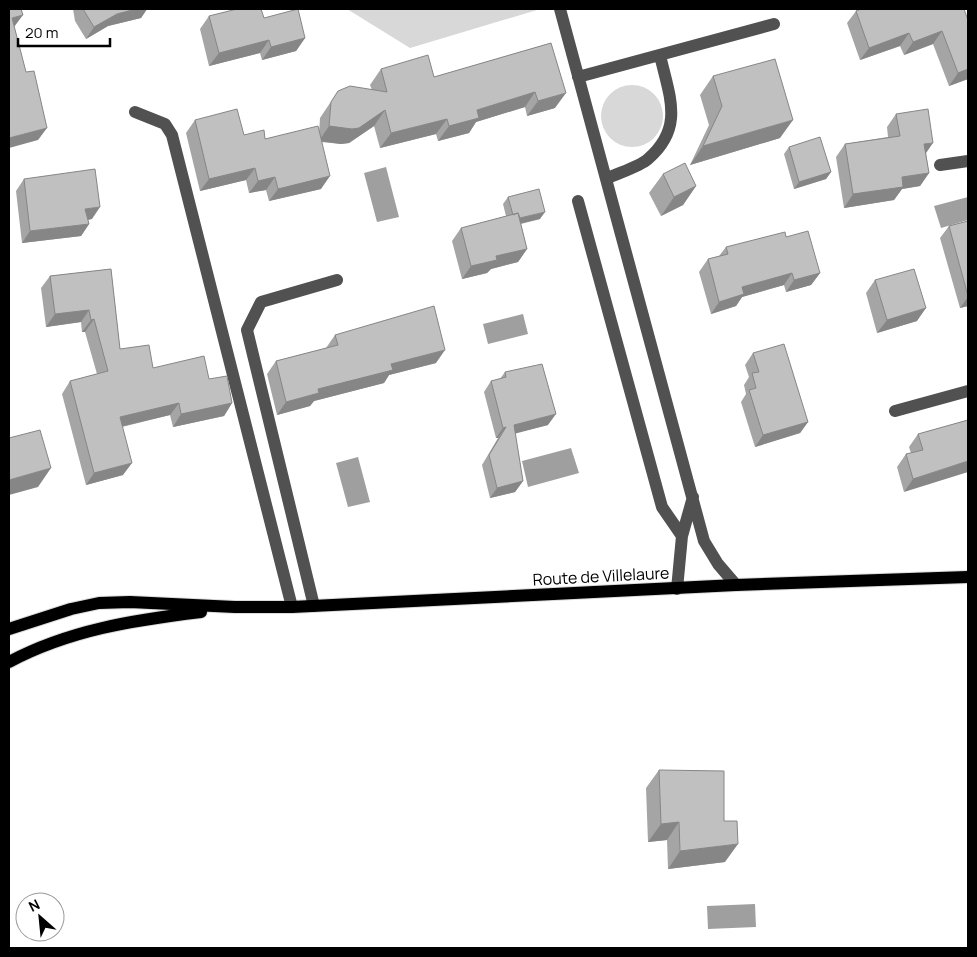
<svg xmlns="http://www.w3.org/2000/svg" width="977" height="957" font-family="Manrope,sans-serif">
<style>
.green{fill:#d8d8d8}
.water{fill:#9f9f9f}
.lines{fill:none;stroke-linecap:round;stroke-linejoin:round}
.major-casing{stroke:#dbdbdb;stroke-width:14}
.minor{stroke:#515151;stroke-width:12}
.major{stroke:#000;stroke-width:12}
.wall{fill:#a5a5a5}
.shaded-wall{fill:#868686}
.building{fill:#c0c0c0;stroke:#868686}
.labels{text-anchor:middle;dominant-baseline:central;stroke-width:4.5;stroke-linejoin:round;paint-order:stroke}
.street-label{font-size:16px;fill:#000;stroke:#fff}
</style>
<rect width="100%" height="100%" fill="#fff"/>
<path class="green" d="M 347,9 L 537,9 L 537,10 L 410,48 Z
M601 116a31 31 0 1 1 62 0a31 31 0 1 1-62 0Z"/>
<path class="water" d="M 386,167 L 399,217 L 377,222 L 364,173 Z
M 968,197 L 968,220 L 941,228 L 934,206 Z
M 523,314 L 528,334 L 488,344 L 483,324 Z
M 571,448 L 579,473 L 528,487 L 522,461 Z
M 358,457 L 370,502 L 348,507 L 336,463 Z
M 755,904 L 756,927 L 708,929 L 707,906 Z"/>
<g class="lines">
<defs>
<path id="major" d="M 9,629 L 71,609 L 99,603 L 130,602 L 235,607 L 292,607 L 736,585 L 968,577
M 9,662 C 69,630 134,620 201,612"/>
</defs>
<use href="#major" class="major-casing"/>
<path class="minor" d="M 560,9 L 704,541 L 718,564 L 736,585
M 578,77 L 774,24
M 135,112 L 165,124 L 172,135 L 292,607
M 940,165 L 968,161
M 606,179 C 618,173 639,167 648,159 C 685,127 669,96 660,55
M 578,201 L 662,507 L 682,536
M 895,411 L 968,391
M 677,589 L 682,536 L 693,497
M 314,606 L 247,330 L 261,302 L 337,280"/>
<use href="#major" class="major"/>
</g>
<path class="wall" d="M 73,9 L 147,9 L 141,18 L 108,26 L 86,39 L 75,21 Z
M 964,9 L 968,79 L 949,86 L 933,44 L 904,55 L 900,46 L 860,60 L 847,23 L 856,11 Z
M 209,16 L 264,18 L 305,38 L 296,51 L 262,60 L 260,53 L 209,66 L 200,29 Z
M 551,43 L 555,108 L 527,116 L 525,107 L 476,122 L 469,133 L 438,141 L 436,134 L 380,148 L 374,126 L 349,143 L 341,144 L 321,142 L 321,189 L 269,201 L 266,190 L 249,193 L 246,180 L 200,191 L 186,133 L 195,120 L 244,135 L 265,139 L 319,133 L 320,118 L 338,91 L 372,90 L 370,85 L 381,69 L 434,77 Z
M 713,76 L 780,138 L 690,165 L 709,125 L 700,95 Z
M 896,114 L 926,153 L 929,173 L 920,186 L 902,189 L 894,200 L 844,208 L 836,157 L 845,144 L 888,137 L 887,127 Z
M 789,147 L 831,172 L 826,179 L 794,189 L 784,154 Z
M 663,174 L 696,186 L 683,205 L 661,216 L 649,193 Z
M 24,179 L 92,219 L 88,220 L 89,224 L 81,236 L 22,243 L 16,191 Z
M 508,197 L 540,219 L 521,224 L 527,249 L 518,262 L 491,269 L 487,273 L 462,279 L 452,241 L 461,228 L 506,216 L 503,204 Z
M 968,221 L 968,306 L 960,308 L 940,238 L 949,226 Z
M 786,237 L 820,273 L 811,285 L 786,292 L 784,285 L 742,297 L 736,306 L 711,314 L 699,272 L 708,259 L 719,256 L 726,247 Z
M 111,269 L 120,349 L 153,368 L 209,379 L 232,403 L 224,416 L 173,427 L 170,415 L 122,427 L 123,475 L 86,485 L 62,394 L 70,381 L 97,374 L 85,332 L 82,332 L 81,322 L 46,327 L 41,288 L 50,276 Z
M 875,280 L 917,321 L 877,333 L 866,293 Z
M 335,335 L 436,363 L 389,375 L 384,383 L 314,401 L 310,406 L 277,415 L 267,374 L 276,361 L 326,348 Z
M 753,353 L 808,422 L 800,433 L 755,447 L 741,402 L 746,394 L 744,385 L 749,377 L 745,365 Z
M 505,372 L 548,425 L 515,433 L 523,481 L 515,492 L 490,498 L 482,465 L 498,438 L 496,438 L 484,392 L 491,381 L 500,379 Z
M 968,420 L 904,492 L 897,467 L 906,454 L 911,453 L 909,447 L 918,434 Z
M 659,770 L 725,862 L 668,869 L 667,840 L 648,842 L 646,788 Z"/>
<path class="shaded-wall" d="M 136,9 L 147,9 L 141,18 L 108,26 L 86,39 L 94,27 L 117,14 Z
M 23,15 L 14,27 L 12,18 Z
M 942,31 L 933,44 L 904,55 L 913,42 Z
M 909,33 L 900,46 L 860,60 L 869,48 Z
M 305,38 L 296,51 L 262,60 L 271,47 Z
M 269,40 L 260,53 L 209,66 L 219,53 Z
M 968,69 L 968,79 L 949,86 L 958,73 Z
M 535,92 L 525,107 L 476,122 L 469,133 L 438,141 L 449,126 L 477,110 Z
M 566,93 L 555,108 L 527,116 L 538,101 Z
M 385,110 L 374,126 L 349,143 L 341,144 L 319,141 L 329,126 Z
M 447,119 L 436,134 L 380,148 L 391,133 Z
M 793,120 L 780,138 L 690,165 L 703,146 Z
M 47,128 L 38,140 L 9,148 L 9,138 Z
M 933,143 L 924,156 L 924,144 Z
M 255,168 L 246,180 L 200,191 L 209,179 Z
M 831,172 L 826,179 L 794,189 L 799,182 Z
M 929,173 L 920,186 L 902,189 L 894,200 L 844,208 L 853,194 L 902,177 Z
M 330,176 L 321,189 L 269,201 L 278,189 Z
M 275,177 L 266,190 L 249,193 L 258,181 Z
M 696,186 L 683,205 L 661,216 L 674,197 Z
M 100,207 L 92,219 L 77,221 L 85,209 Z
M 545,212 L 540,219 L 509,226 L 514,220 Z
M 89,224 L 81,236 L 22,243 L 30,231 Z
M 527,249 L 518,262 L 491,269 L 487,273 L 462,279 L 471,266 L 496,256 Z
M 792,273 L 784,285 L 742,297 L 736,306 L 711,314 L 719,302 L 742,287 Z
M 820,273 L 811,285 L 786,292 L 794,280 Z
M 968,297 L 968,306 L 960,308 Z
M 926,308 L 917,321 L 877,333 L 887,320 Z
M 89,310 L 81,322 L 46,327 L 55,314 Z
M 94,319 L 85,332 L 82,332 L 91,320 Z
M 445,350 L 436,363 L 389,375 L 384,383 L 314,401 L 310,406 L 277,415 L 286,402 L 318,389 L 391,364 Z
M 179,403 L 170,415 L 111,429 L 120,417 Z
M 232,403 L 224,416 L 173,427 L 181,414 Z
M 556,414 L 548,425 L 506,436 L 514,425 Z
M 808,422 L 800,433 L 755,447 L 763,435 Z
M 506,427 L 498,438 L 496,438 L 503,428 Z
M 968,461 L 968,472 L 904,492 L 913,479 Z
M 132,463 L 123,475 L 86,485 L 94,473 Z
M 51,468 L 38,487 L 9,495 L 9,480 Z
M 523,481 L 515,492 L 490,498 L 497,488 Z
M 679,822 L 667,840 L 648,842 L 661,824 Z
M 738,844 L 725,862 L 668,869 L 680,851 Z"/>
<path class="building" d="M 9,9 L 21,9 L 23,15 L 12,18 L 26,72 L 34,71 L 47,128 L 9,138 Z
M 83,9 L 136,9 L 117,14 L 94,27 Z
M 237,9 L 261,9 L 264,18 L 298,9 L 305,38 L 271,47 L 269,40 L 219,53 L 209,16 Z
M 861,9 L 964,9 L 968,20 L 968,69 L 958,73 L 942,31 L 913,42 L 909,33 L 869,48 L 856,11 Z
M 551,43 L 566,93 L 538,101 L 535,92 L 477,110 L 479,118 L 449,126 L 447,119 L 391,133 L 385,110 L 359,128 L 352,129 L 329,126 L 331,102 L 338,91 L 350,86 L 387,92 L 381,69 L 428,55 L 434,77 Z
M 775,59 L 793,120 L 703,146 L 722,106 L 713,76 Z
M 237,109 L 244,135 L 264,130 L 265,139 L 318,126 L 330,176 L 278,189 L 275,177 L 258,181 L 255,168 L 209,179 L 195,120 Z
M 928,109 L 933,143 L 924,144 L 929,173 L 902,177 L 903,187 L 853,194 L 845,144 L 900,136 L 896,114 Z
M 820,137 L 831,172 L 799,182 L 789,147 Z
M 685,163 L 696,186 L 674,197 L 663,174 Z
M 95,169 L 100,207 L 85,209 L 89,224 L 30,231 L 24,179 Z
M 539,189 L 545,212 L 520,218 L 518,213 L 513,215 L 508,197 Z
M 518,213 L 527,249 L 496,256 L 497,260 L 471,266 L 461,228 Z
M 968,221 L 968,296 L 949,226 Z
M 808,231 L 820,273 L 794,280 L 792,273 L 742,287 L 744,294 L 719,302 L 708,259 L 728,254 L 726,247 L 785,232 L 786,237 Z
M 111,269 L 120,349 L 149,345 L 153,368 L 204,356 L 209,379 L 227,376 L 232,403 L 181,414 L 179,403 L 120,417 L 132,463 L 94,473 L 70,381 L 108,371 L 94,319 L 91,320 L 89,310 L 55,314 L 50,276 Z
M 914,269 L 926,308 L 887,320 L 875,280 Z
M 434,306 L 445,350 L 391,364 L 393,370 L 318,389 L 319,393 L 286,402 L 276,361 L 338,345 L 335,335 Z
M 784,344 L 808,422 L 763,435 L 749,390 L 756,388 L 752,373 L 759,372 L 753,353 Z
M 542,364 L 556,414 L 514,425 L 523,481 L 497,488 L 489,455 L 506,427 L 503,428 L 491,381 L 506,377 L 505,372 Z
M 968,420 L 968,461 L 913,479 L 906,454 L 923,450 L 918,434 Z
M 40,430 L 51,468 L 9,480 L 9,438 Z
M 659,770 L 724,771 L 724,821 L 737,821 L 738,844 L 680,851 L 679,822 L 661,824 Z"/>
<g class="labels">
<g class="street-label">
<text transform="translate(601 576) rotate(-3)">Route de Villelaure</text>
</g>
</g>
<rect width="977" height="957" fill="none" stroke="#000000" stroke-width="20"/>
<g transform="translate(40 917) rotate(333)"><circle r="24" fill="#ffffff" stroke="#999999"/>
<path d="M0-4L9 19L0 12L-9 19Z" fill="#000000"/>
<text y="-8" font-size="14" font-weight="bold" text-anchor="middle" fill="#000000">N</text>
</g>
<path d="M18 38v8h92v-8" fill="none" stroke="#000000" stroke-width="2.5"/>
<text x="25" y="38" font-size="15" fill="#000000" stroke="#ffffff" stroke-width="4" paint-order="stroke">20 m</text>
</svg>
